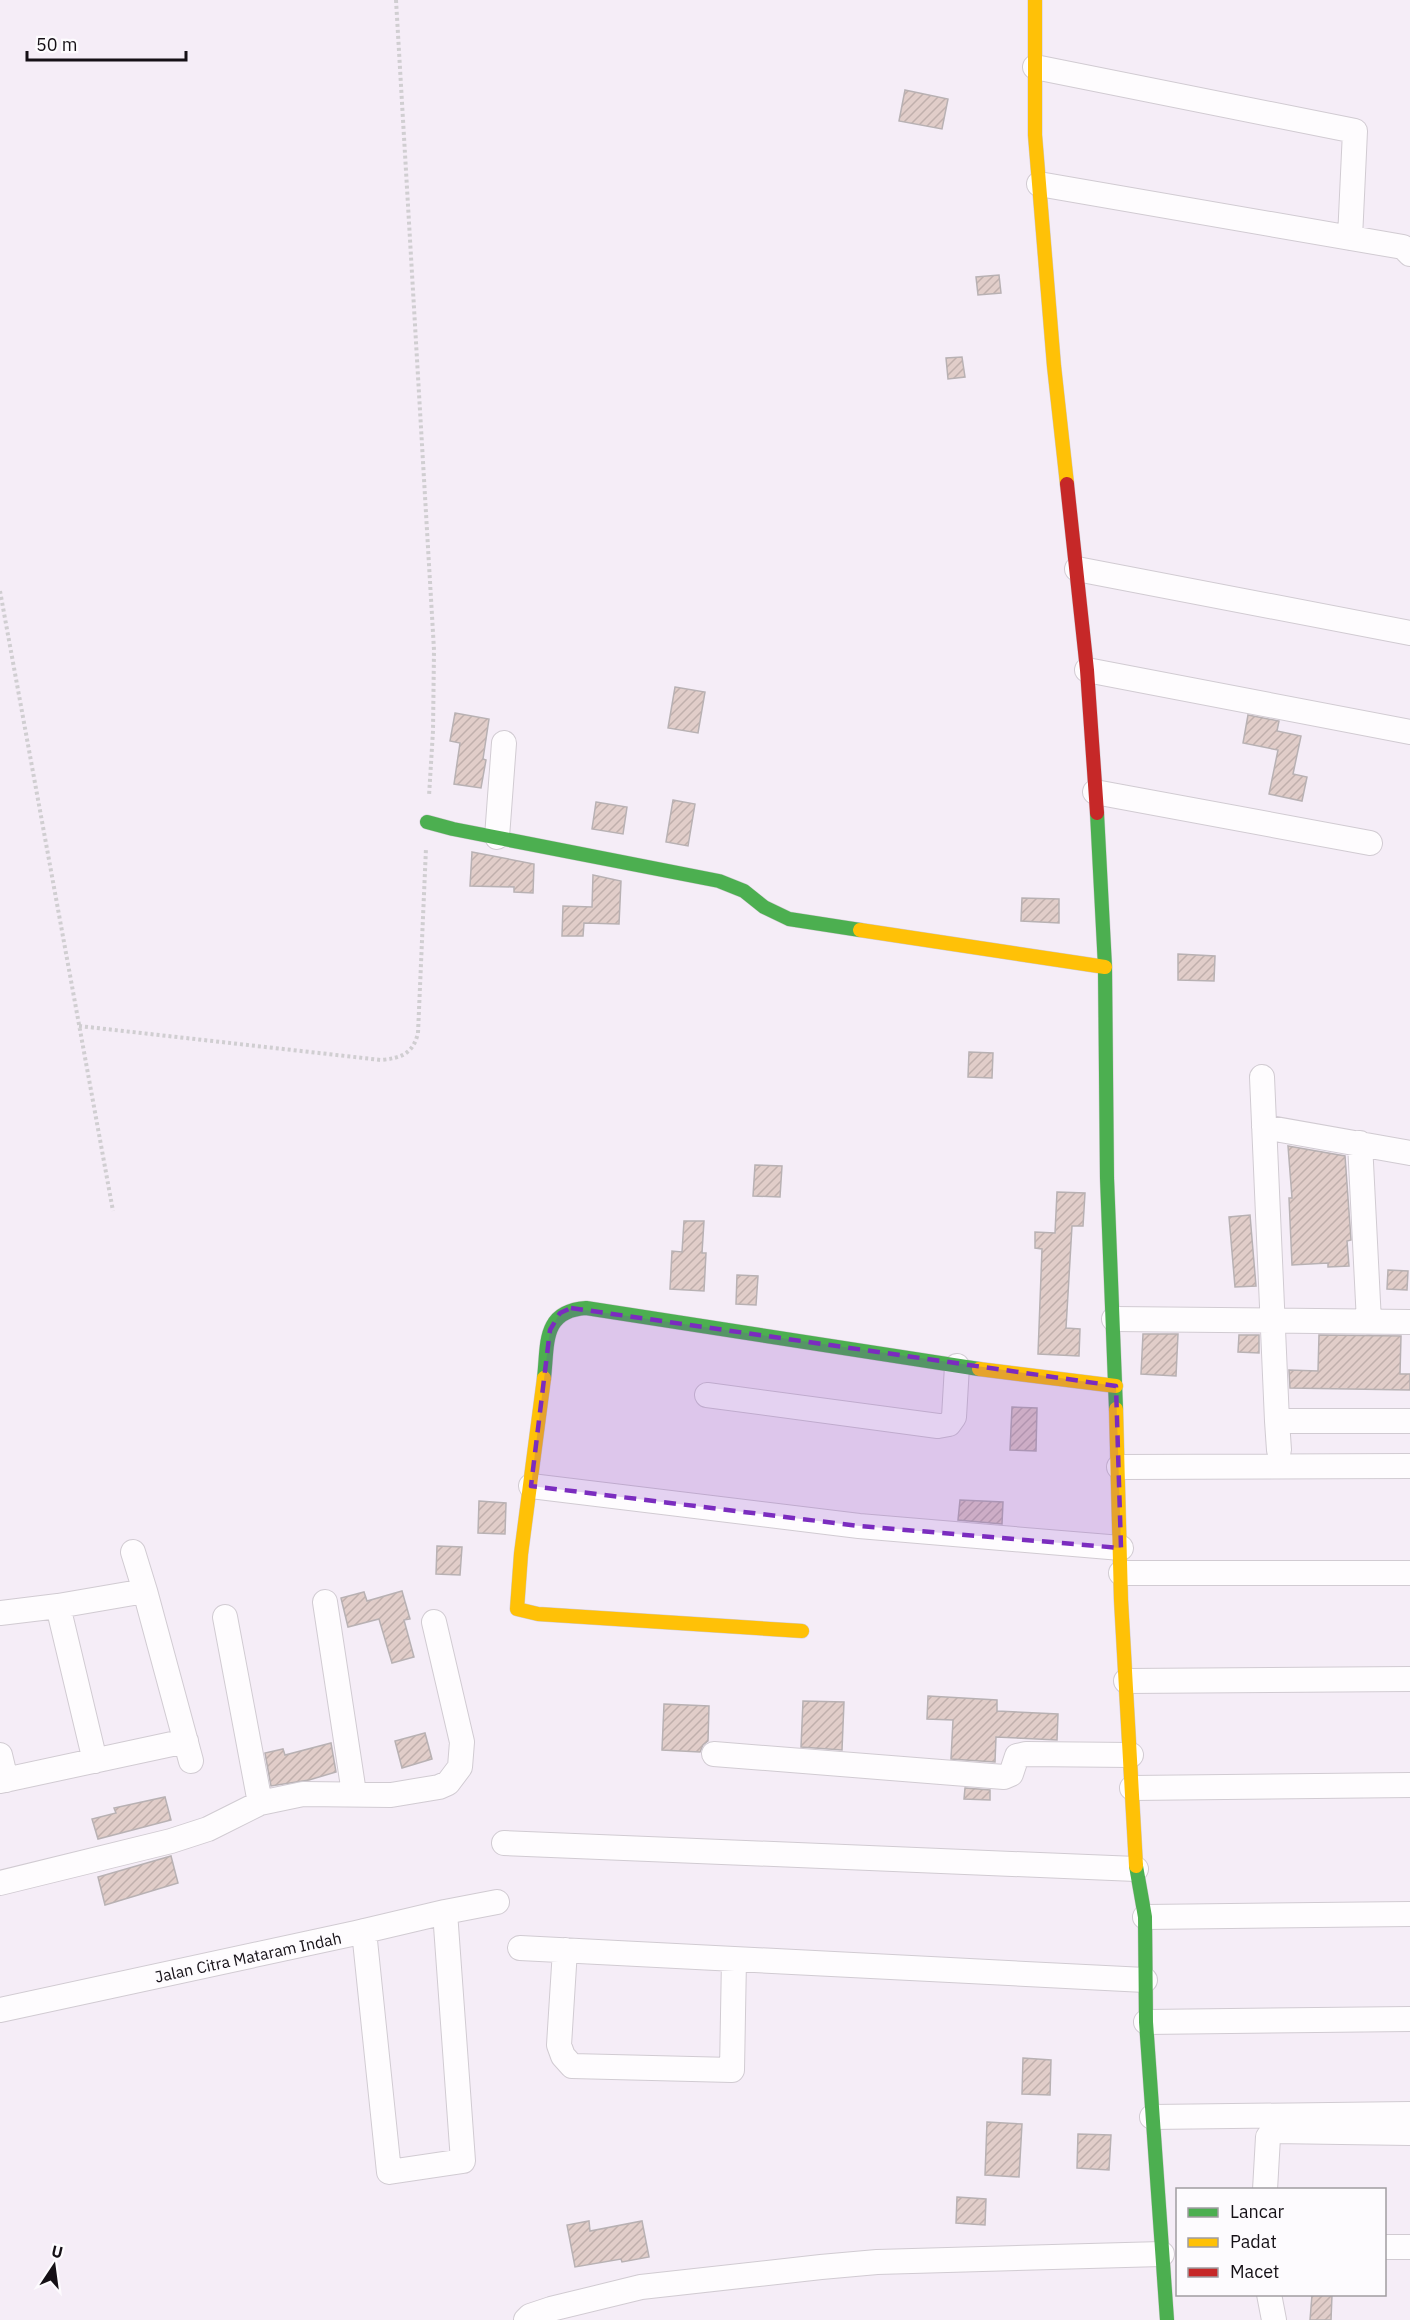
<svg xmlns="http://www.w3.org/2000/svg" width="1410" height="2320" font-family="'IBM Plex Sans',sans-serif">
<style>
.building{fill:url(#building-hatch);stroke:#b8b1b3;stroke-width:1.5}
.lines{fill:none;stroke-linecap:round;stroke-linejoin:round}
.street-casing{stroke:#d1cbd2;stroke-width:26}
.fast-casing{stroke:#d1cbd2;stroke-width:15}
.slow-casing{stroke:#d1cbd2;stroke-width:15}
.jam-casing{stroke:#d1cbd2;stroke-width:15}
.path{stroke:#d0ced1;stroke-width:4;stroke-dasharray:3 3;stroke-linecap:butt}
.street{stroke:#fefcfe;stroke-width:24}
.fast{stroke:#4caf50;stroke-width:14}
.slow{stroke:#ffc107;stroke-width:14}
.jam{stroke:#c62828;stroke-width:14}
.marked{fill:#7b2cbf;fill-opacity:0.2;stroke:#7b2cbf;stroke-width:4.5;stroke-dasharray:12 8;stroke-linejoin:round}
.labels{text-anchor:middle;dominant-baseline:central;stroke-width:4.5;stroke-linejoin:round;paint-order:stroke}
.street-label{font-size:16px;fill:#151016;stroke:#fdfbfe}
</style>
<defs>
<pattern id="building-hatch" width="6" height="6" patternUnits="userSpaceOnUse" patternTransform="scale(1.5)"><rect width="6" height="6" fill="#e1cdc9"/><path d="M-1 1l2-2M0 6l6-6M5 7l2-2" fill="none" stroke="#c0afac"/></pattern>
</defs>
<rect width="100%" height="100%" fill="#f5edf7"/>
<path class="building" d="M 905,90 L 948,99 L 942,129 L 899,121 Z
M 999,275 L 1001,293 L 978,295 L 976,277 Z
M 962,357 L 965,377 L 948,379 L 946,358 Z
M 675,687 L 705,692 L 698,733 L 668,728 Z
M 455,713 L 489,719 L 483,759 L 486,760 L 481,788 L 454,784 L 460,743 L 450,741 Z
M 1248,715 L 1279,721 L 1277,731 L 1301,736 L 1293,774 L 1307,777 L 1302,801 L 1269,794 L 1278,750 L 1243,743 Z
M 673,800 L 695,804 L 688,846 L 666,842 Z
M 596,802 L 627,807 L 623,834 L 592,829 Z
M 472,852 L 534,864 L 533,893 L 514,892 L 514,887 L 470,886 Z
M 593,875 L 621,881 L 619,924 L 584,923 L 583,936 L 562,936 L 563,906 L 592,907 Z
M 1022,898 L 1059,899 L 1059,923 L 1021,921 Z
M 1178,954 L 1215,956 L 1214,981 L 1178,980 Z
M 969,1052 L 993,1053 L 992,1078 L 968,1077 Z
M 1288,1146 L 1345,1156 L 1351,1240 L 1347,1241 L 1349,1266 L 1328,1267 L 1328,1263 L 1292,1265 L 1289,1198 L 1292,1198 Z
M 755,1165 L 782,1166 L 780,1197 L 753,1196 Z
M 1057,1192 L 1085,1193 L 1083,1226 L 1072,1226 L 1066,1328 L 1080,1329 L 1079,1356 L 1038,1354 L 1042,1249 L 1035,1248 L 1035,1232 L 1055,1233 Z
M 1250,1215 L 1256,1286 L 1235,1287 L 1229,1217 Z
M 684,1221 L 704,1221 L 702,1253 L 706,1253 L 704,1291 L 670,1289 L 672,1251 L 682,1252 Z
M 1388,1270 L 1408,1271 L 1407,1290 L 1387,1289 Z
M 737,1275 L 758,1276 L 756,1305 L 736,1304 Z
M 1143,1334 L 1178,1334 L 1176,1376 L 1141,1374 Z
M 1239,1335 L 1259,1335 L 1259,1353 L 1238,1352 Z
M 1319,1335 L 1401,1336 L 1400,1374 L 1410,1374 L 1410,1390 L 1290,1388 L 1289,1370 L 1318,1371 Z
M 1012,1407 L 1037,1408 L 1036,1451 L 1010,1450 Z
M 960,1500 L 1003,1502 L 1002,1524 L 958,1520 Z
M 479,1501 L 506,1503 L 505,1534 L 478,1533 Z
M 437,1546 L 462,1547 L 460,1575 L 436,1574 Z
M 402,1591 L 410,1619 L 404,1620 L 414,1657 L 392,1663 L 379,1619 L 348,1627 L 341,1598 L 364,1592 L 367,1601 Z
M 928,1696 L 997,1700 L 997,1711 L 1058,1714 L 1057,1740 L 996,1737 L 995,1762 L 951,1759 L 953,1720 L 927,1719 Z
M 803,1701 L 844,1702 L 842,1750 L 801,1747 Z
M 664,1704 L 709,1706 L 708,1741 L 703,1745 L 700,1752 L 662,1750 Z
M 425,1733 L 432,1759 L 402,1768 L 395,1741 Z
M 331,1743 L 336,1772 L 309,1780 L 271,1786 L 265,1753 L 283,1749 L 285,1755 Z
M 965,1788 L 990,1790 L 990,1800 L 964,1799 Z
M 165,1797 L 171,1820 L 98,1839 L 92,1819 L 116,1813 L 114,1808 Z
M 171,1856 L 178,1883 L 105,1905 L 98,1877 Z
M 1023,2058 L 1051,2060 L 1050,2095 L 1022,2094 Z
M 987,2122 L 1022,2124 L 1019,2177 L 985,2175 Z
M 1078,2134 L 1111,2135 L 1109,2170 L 1077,2168 Z
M 957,2197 L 986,2199 L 985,2225 L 956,2223 Z
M 589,2221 L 590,2231 L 642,2221 L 649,2257 L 622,2262 L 621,2259 L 575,2267 L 567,2225 Z
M 1312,2295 L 1332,2295 L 1331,2320 L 1310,2320 Z"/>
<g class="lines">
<defs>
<path id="street" d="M 1035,67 L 1355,131 L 1350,238
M 1039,184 L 1403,247 L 1410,254
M 1077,569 L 1410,633
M 1087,670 L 1410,732
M 1095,792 L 1370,843
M 497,837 L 504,743
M 1262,1077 L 1277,1421 L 1410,1421
M 1264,1127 L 1410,1153
M 1360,1143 L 1369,1322
M 1114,1319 L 1410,1322
M 707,1395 L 938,1426 L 949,1424 L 954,1417 L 957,1366
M 1277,1421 L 1279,1450
M 1119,1467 L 1410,1466
M 531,1486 L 859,1526 L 1121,1548
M 133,1552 L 145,1591
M 1121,1573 L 1410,1573
M 325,1602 L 354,1793
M 58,1606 L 95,1761
M 0,1613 L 58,1606 L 145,1591 L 191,1761
M 225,1617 L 260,1803
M 1126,1681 L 1410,1679
M 714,1754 L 1004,1777 L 1011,1774 L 1017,1756 L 1026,1754 L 1131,1755
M 0,1755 L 6,1780
M 0,1781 L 186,1741
M 1132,1788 L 1410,1785
M 504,1843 L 1136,1869
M 0,1883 L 171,1841 L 208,1829 L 260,1803 L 303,1794 L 391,1795 L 439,1787 L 448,1783 L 460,1767 L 462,1742 L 434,1622
M 1145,1917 L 1410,1914
M 364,1931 L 389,2172 L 463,2161 L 445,1912
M 520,1948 L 1145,1980
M 565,1950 L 559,2045 L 563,2056 L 572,2066 L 732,2070 L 734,1959
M 0,2010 L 356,1933 L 445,1912 L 497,1902
M 1146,2022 L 1410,2019
M 1152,2117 L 1410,2114
M 1265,2190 L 1268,2137 L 1273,2131 L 1410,2133
M 1384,2247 L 1410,2247
M 1269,2294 L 1274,2320
M 526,2320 L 530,2316 L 551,2309 L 641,2287 L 821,2267 L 877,2262 L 1162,2254"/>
<path id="fast" d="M 1097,813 L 1105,967 L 1107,1178 L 1116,1409
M 427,822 L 453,829 L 719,881 L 744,891 L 764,907 L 789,919 L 860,930
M 544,1378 C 548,1344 542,1311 586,1308 L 979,1369
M 1136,1866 L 1145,1917 L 1146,2022 L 1167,2320"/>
<path id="slow" d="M 1035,0 L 1035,135 L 1054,366 L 1067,484
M 860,930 L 1105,967
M 979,1369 L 1116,1386
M 544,1378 L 521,1554 L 517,1609 L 538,1614 L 802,1631
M 1116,1409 L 1121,1600 L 1136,1866"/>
<path id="jam" d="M 1067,484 L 1087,670 L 1097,813"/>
</defs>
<use href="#street" class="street-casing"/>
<use href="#fast" class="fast-casing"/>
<use href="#slow" class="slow-casing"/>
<use href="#jam" class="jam-casing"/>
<path class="path" d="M 396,0 L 434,650 L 433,731 L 429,796
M 0,591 L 113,1211
M 79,1026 L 381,1060 C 401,1058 413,1054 418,1033 L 426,848"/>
<use href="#street" class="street"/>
<use href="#fast" class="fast"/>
<use href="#slow" class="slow"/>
<use href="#jam" class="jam"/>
</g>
<path class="marked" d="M 571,1308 L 1116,1386 L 1121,1548 L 859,1526 L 531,1486 L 550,1330 L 560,1313 Z"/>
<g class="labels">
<g class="street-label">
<text transform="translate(248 1957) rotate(-12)">Jalan Citra Mataram Indah</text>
</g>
</g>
<rect x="1176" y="2188" width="210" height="108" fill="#fdfbfe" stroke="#a09da1" stroke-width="1.5"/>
<rect x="1188" y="2208" width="30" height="9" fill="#4caf50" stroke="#a09da1" stroke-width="1.5"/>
<text x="1230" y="2218" font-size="18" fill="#151016">Lancar</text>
<rect x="1188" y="2238" width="30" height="9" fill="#ffc107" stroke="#a09da1" stroke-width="1.5"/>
<text x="1230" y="2248" font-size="18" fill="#151016">Padat</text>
<rect x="1188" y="2268" width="30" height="9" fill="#c62828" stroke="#a09da1" stroke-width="1.5"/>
<text x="1230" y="2278" font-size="18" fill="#151016">Macet</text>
<g transform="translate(54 2266) rotate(13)" stroke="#fdfbfe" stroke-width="4.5" paint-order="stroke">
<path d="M0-4.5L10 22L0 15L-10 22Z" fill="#151016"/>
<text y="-9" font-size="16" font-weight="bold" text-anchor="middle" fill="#151016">U</text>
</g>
<path d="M27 51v9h159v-9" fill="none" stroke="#151016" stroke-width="3"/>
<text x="36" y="51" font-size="18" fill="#151016" stroke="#fdfbfe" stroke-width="4.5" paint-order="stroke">50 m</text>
</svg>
